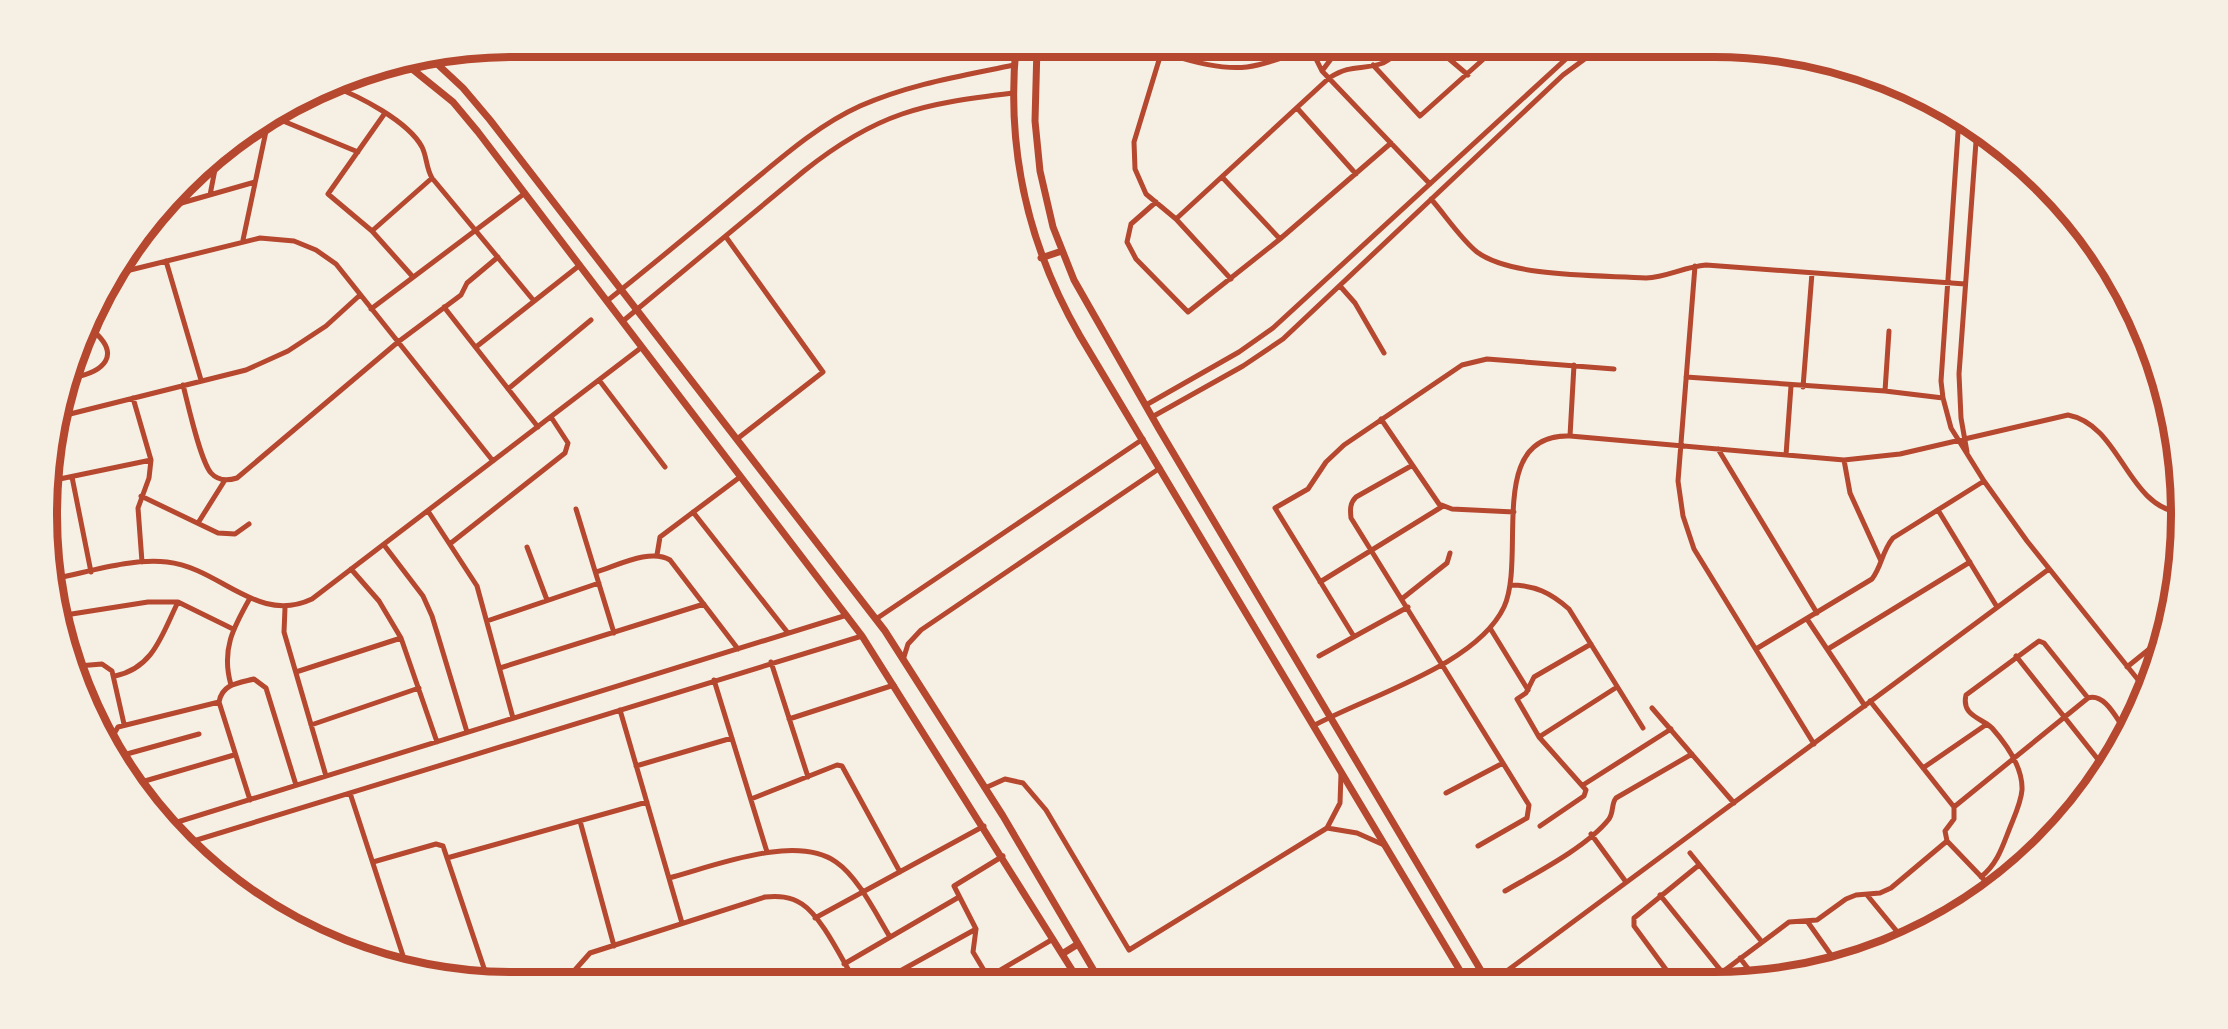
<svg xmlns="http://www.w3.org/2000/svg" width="2228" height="1029" font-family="'Archivo Narrow',sans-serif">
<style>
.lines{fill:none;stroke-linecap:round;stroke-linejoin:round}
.minor{stroke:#b5482f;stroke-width:5}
.tertiary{stroke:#b5482f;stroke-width:7}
.rim{fill:none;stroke:#b5482f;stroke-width:8}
</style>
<rect width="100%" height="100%" fill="#f6efe4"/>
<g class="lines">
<path class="minor" d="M 1142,47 C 1175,55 1213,71 1247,67 C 1269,64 1290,55 1310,48
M 1163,47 L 1134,142 L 1135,169 L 1146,194 L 1176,219 L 1231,279
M 1310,47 L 1322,71 L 1430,184
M 1435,47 L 1468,75
M 1373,65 L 1420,116 L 1497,47
M 1322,71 L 1340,47
M 332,86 C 359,96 408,121 422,147 C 427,157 426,168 432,178 L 534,301
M 1297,108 L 1356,174
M 385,113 L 328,194 L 372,231 L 413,277
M 271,116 L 358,152
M 1959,118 L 1941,381 L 1943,398 L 1951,428 L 1984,481 L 2027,541 L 2147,691
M 1222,177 L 1280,239
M 210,195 L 218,154
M 1431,199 C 1446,216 1460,238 1477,252 C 1512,278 1601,275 1646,278 C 1667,277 1684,267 1706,265 L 1965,284
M 1156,202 L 1131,224 L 1127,242 L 1136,259 L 1188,312 L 1280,239 L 1391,143
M 171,206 L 255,182
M 1176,219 L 1329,78 C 1353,63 1361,71 1383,63 C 1391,59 1399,52 1406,47
M 372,231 L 432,178
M 726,237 L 823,372 L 737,439
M 243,240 L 269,117
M 166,261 L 201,380
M 1695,266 L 1678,481 L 1683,516 L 1694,549 L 1814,744
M 114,274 L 260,238 L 294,241 L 316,250 L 336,264 L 493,461
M 1340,286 L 1355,303 L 1384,353
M 607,301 C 652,265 697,228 741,191 C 779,160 816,126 860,106 C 910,84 961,76 1014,65
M 444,307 L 538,427
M 371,309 L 525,193
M 623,321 L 804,171 C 878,112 922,104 1013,93
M 476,347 L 580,265
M 1686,377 L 1885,391 L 1943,398
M 72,378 C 104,372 123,355 91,329
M 599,380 L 665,467
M 183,385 C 188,404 200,460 211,473 C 218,481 227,481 237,478 L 398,342 L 461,295 L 467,283 L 498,257
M 1803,387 L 1812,273
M 508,389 L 591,320
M 1885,391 L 1889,331
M 133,398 L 151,460 L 149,478 L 138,508 L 142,562
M 1146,405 L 1239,352 L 1273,328 L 1579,47
M 58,417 L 246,370 L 288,351 L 326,326 L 360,295
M 1152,417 L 1243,366 L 1283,339 L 1563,75 L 1601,47
M 1381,419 L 1439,504 L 1452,509 L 1514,512
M 1570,436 L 1574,365
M 1718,449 L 1817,613
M 1967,452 L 1961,418 L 1959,374 L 1977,128
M 1786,455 L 1791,386
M 1844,460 L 1850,493 L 1881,561
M 1411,466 L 1356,497 C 1350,503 1350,509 1351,518 L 1529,805 L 1527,818 L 1478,846
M 72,477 L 91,572
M 50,481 L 151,460
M 141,496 L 218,533 L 235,534 L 249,524
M 576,509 L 614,633
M 1938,510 L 1997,607
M 428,511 L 477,586 L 513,718
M 693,512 L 788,633
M 198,523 L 225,480
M 451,543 L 565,453 L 568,443 L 551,417
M 384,545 L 423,596 L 432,616 L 467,732
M 527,547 L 547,600
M 657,555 L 660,537 L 740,477
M 351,569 L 379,601 L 401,638 L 437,742
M 596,572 C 617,566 650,548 670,560 L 738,649
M 53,579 C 89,572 130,558 167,562 C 221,568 257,625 312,599 L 642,347
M 1320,582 L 1443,506
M 1510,585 C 1535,585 1551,593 1569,609 L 1643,728
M 1403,598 L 1447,563 L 1450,553
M 285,608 L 284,632 L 326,776
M 59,616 L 148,602 L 178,602 L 233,629
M 876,619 L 1143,439
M 1807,619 L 1865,706
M 487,621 L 599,583
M 1490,628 L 1528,690
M 1353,635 L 1275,508 L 1308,489 L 1326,462 L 1344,445 L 1462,365 L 1487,359 L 1614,369
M 1756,649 L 1872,579 C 1882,566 1882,551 1893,538 L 1984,481
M 1828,649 L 1970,562
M 1319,656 L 1408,607
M 2016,656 L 2104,767
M 903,660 L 908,644 L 921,630 L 1160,468
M 771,662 L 808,777
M 78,666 L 102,664 L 112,671 L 124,724
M 2127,667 L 2163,638
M 500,668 L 704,604
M 296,672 L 401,638
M 115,676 C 154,668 162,634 178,602
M 714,680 L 767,852
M 231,685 C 221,650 233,628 250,598
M 1870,701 L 1954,807 L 1954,819 L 1945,831 L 1947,841 L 1993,889
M 1652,708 L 1734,803
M 620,710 L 682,923
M 789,719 L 894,685
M 311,725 L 419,688
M 1313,726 C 1367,696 1476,666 1504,607 C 1527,557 1485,433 1570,436 L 1844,460 L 1900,454 L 2068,415 C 2121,425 2126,506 2181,513
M 1539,737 L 1617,687
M 114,754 L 111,739 L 118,727 L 219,702
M 116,757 L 199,734
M 636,766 L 732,738
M 1923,768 L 1987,724
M 138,783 L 234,755
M 1583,785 L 1671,729
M 985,788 L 1005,779 L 1023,783 L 1046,810 L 1129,950 L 1327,828 L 1340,803 L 1341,774
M 350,793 L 407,968
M 1446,793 L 1503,763
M 751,799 L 837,765 L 842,766 L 900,872
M 250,800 L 219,702 C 222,684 238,683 254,679 L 266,688 L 296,785
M 1954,807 L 2088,698 C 2105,693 2116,718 2125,730
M 580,821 L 614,946
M 171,824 L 847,615
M 1540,826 L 1584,796 L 1586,790 L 1539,737 L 1517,699 L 1526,693 L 1534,677 L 1591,644
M 1327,828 L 1357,833 L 1384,845
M 1591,834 L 1626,882
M 187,843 L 862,636
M 1690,853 L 1762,942
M 447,858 L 647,802
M 373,862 L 436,844 L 443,846 L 488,980
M 1981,877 C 1997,864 2002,848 2009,830 C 2014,817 2021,803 2022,790 C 2023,767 2007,745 1992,728 C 1982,718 1961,716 1966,695 L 2039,641 L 2044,643 L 2088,698
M 669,878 C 712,867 795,833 836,862 C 858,877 876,914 890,937
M 1505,891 C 1536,873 1587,847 1609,819 C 1614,812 1611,804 1616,798 L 1692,754
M 1660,895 L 1722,972
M 1867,895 L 1904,940
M 815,918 L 984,826
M 1807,921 L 1836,962
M 1740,958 L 1756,979
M 844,964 L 959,897
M 903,970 L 909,981
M 988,977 L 973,952 L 976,929 L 954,886 L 1003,856
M 1496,979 L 2049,569
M 1673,979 L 1634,926 L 1634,918 L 1699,865
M 1713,979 L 1789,922 L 1817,920 L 1846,899 L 1856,895 L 1880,893 L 1891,888 L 1947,841
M 882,981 L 976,929
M 982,981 L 1053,939
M 1052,981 L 1072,969
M 572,982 L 574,971 L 590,953 L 765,897 C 778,896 790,896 802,904 C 822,917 842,960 855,981"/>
<path class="tertiary" d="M 1016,47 C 1006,150 1028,246 1080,336 L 1465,979
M 1037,47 L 1035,121 L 1040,171 L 1053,227 L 1074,280 L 1159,429 L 1486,979
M 433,60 L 463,88 L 490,120 L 885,631 L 1003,816 L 1100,981
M 406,64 L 453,102 L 478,132 L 862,636 L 1079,981
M 1041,258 L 1062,251
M 1062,954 L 1078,944"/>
</g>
<path d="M0 0H2228V1029H0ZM514 57H1714A457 457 0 0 1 2171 514V515A457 457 0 0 1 1714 972H514A457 457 0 0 1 57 515V514A457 457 0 0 1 514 57Z" fill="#f6efe4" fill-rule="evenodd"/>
<path class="rim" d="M514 57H1714A457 457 0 0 1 2171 514V515A457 457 0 0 1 1714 972H514A457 457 0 0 1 57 515V514A457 457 0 0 1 514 57Z"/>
</svg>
